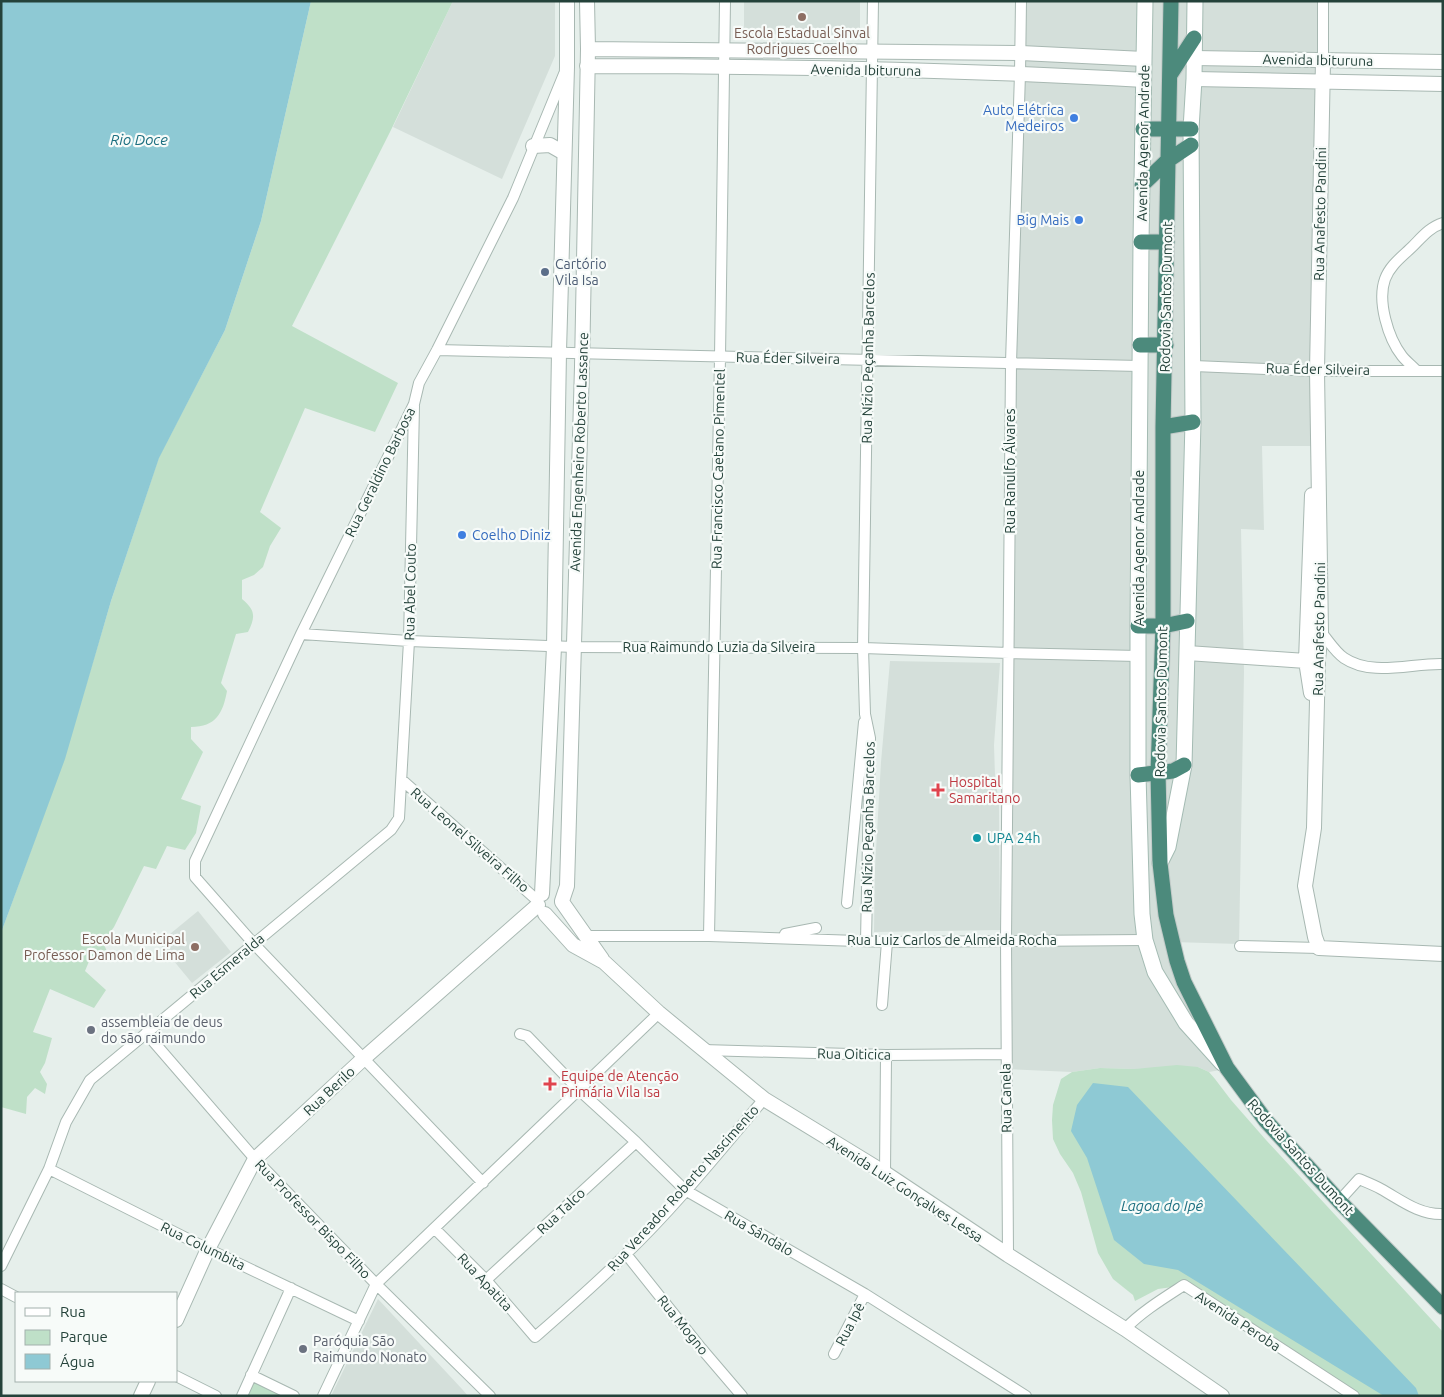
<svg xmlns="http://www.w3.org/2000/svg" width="1444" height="1397" font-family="Ubuntu,sans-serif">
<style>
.built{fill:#d4dfda}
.green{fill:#bfe0c8}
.water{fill:#8ec9d4}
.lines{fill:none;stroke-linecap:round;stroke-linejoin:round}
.minor-casing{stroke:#a8b8b2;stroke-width:12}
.tertiary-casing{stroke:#a8b8b2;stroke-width:16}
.secondary-casing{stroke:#a4bbb3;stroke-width:17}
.trunk-casing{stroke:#c2cac8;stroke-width:17}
.minor{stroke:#fff;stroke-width:10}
.tertiary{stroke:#fff;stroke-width:14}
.secondary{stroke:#fff;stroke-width:15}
.trunk{stroke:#4c8a7c;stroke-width:15}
.education-dot{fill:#8d6e63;stroke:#f7fbf9;stroke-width:2}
.shop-dot{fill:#3f7fe0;stroke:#f7fbf9;stroke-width:2}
.service-dot{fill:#5c6f8a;stroke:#f7fbf9;stroke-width:2}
.health-dot{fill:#e0444e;stroke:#f7fbf9;stroke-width:2}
.culture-dot{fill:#0f9aa8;stroke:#f7fbf9;stroke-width:2}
.worship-dot{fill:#6b7280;stroke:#f7fbf9;stroke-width:2}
.labels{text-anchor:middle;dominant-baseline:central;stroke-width:4.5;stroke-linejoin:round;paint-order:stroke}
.education-label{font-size:14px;fill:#785e54;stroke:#f7fbf9}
.street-label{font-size:14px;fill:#24423a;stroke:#f7fbf9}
.shop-label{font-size:14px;fill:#366cbe;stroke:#f7fbf9;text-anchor:end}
.service-label{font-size:14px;fill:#4e5e75;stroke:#f7fbf9;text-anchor:start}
.health-label{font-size:14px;fill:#be3a42;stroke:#f7fbf9;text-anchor:start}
.culture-label{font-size:14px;fill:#0d838f;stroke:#f7fbf9;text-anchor:start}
.worship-label{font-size:14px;fill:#5b616d;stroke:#f7fbf9;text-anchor:start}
.water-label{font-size:15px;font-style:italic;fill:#1c6f80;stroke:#f7fbf9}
</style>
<rect width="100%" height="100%" fill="#e6efeb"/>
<path class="built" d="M 453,1 L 555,1 L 555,56 L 502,179 L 393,127 Z
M 744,1 L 860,1 L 860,36 L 857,38 L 744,33 Z
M 1019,1 L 1322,1 L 1317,446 L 1262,446 L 1264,530 L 1241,529 L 1244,672 L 1239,944 L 1173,942 L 1226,1069 L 1209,1072 L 1198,1067 L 1134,1069 L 1100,1068 L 1072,1072 L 1006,1069 Z
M 890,661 L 1000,663 L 994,745 L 995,776 L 999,804 L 1000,930 L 874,932 L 875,868 L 881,762 Z
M 198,911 L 231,952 L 192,983 L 159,943 Z
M 378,1299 L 462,1389 L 468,1396 L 331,1396 Z"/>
<path class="green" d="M 311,1 L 453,1 L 390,132 L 292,326 L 398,383 L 375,432 L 305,408 L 260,512 L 281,528 L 270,546 L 263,567 L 254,575 L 242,580 L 242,599 C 255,610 256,616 248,632 L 236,634 L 221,683 L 227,691 C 223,713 216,727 191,727 L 191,739 L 203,752 L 181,799 L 201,806 L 196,833 L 185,850 L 167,846 L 156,869 L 144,866 L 114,927 L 103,942 L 108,954 L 90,959 L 85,971 L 106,990 L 94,1008 L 50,989 L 33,1032 L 52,1038 L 45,1063 L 40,1072 L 47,1084 L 45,1094 L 35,1088 L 27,1097 L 26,1114 L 1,1107 L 1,933 L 64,759 L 111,601 L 159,457 L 225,330 L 261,221 Z
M 1177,1065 L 1198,1067 L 1209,1072 L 1215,1079 L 1231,1100 L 1266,1140 L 1443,1332 L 1443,1396 L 1359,1396 L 1187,1285 L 1158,1289 L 1135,1301 L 1133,1295 L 1113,1279 L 1098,1253 L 1081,1192 L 1073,1173 L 1060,1154 L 1053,1139 L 1052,1120 L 1053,1105 L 1061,1079 L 1072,1072 L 1100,1068 L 1134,1069 Z
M 252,1377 L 288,1396 L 243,1396 Z"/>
<path class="water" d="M 1,1 L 311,1 L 261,221 L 225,330 L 159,458 L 111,601 L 65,759 L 1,933 Z
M 1093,1083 L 1128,1087 L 1416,1388 L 1419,1396 L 1384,1396 L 1178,1270 L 1144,1264 L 1114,1240 L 1087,1158 L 1071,1131 L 1077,1105 Z"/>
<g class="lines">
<defs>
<path id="minor" d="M 1323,1 L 1323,61
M 437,350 L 1140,366
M 1194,366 L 1317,371 L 1443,371
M 1416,370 C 1411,365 1406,361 1402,356 C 1388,338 1377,301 1385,279 C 1390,265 1403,256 1413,246 C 1422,237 1430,227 1443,223
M 1321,632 C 1328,640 1335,652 1344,658 C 1372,677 1411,663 1443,664
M 301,634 L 409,641 L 574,647 L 863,648 L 1009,653 L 1138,656
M 402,780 L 538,901
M 847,903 L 864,722
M 785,934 L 816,928
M 587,936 L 709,936 L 887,942 L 1145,940
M 709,936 L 720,357 L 725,1
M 866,941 L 870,738 L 865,714 L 863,648 L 873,1
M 1240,946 L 1319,948
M 882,1005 L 887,942
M 146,1033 L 255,1159 L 376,1284 L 490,1396
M 520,1034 L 527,1036 L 579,1090 L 636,1142 L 685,1190 L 865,1294 L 1026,1396
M 703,1050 L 886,1055 L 1006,1054
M 49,1169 L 208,1249 L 359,1321
M 885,1173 L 886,1055
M 483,1183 L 254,944 L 195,877 L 195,861 L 301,634 L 414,404 L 419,383 L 437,350 L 513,198 L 564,74
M 1339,1201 L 1359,1179 C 1366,1182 1374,1185 1381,1189 C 1401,1200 1419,1215 1443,1214
M 435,1229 L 486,1280 L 535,1337 C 566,1310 596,1284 625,1255 C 675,1207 719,1152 764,1099
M 626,1254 L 701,1348 L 742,1396
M 1008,1255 L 1006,940 L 1011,363 L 1020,73 L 1021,1
M 1,1266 L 49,1169 L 66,1122 L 90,1080 L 391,830 L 399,818 L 409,641 L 414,406
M 486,1280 L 636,1142
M 1,1289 L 16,1297
M 1125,1329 C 1141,1312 1164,1298 1184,1285 L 1354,1396
M 834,1354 L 865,1294
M 251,1375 L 294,1396
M 176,1376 L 216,1396
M 242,1396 L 291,1288
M 323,1396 L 376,1284 L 659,1013"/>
<path id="tertiary" d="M 588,49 L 1021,53 L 1144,59
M 1194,58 L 1443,62
M 1323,61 L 1317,371 L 1321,632 L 1318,659 L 1314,828 L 1305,886 L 1315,937 L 1319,948 L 1443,954
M 587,66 C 773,66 958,69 1144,80
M 1194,79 L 1443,84
M 533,146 L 550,145 L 564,153
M 1187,653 L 1306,661
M 1311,693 L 1306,661 L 1312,495
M 542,894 L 554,647 L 559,352 L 567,67 L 567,1
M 562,901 L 567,886 L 582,367 L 588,49 L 587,1
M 562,902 L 602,959
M 545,914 L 573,945 L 604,962 L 659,1013 L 764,1099 L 885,1173 L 1008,1255 L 1125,1329 L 1222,1396
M 176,1320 L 208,1249 L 255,1159 L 363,1059 L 538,905
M 141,1396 L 148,1381"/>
<path id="secondary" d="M 1145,1 L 1141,242 L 1138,626 L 1138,775 L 1142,914 L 1145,940 L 1155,972 L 1186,1023 L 1222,1063
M 1160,863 L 1168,847 L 1184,765 L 1193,422 L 1191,129 L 1194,79 L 1195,1"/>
<path id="trunk" d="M 1171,1 L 1163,427 L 1163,626 L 1158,772 L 1160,863 L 1166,915 L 1177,961 L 1184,982 L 1227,1068 L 1266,1121 L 1339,1201 L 1443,1307
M 1170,75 L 1194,38
M 1143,129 L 1191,129
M 1142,185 L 1167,161 L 1191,145
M 1141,242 L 1167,242
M 1140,345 L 1166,345
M 1163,427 L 1193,422
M 1138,626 L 1163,626 L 1187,621
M 1138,775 L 1173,771 L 1184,765"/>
</defs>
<use href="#minor" class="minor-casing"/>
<use href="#tertiary" class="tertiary-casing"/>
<use href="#secondary" class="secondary-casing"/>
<use href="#trunk" class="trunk-casing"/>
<use href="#minor" class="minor"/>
<use href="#tertiary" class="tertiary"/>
<use href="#secondary" class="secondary"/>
<use href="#trunk" class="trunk"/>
</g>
<g class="education-dot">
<circle cx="802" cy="17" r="5"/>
<circle cx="195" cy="947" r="5"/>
</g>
<g class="shop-dot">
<circle cx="1074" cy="118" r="5"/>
<circle cx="1079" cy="220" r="5"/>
<circle cx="462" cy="535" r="5"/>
</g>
<circle class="service-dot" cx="545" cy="272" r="5"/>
<g class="health-dot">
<path d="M935.5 782.5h5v5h5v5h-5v5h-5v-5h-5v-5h5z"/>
<path d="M547.5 1076.5h5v5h5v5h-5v5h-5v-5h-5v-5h5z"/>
</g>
<circle class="culture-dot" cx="977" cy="838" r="5"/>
<g class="worship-dot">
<circle cx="91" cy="1030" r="5"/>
<circle cx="303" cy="1349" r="5"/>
</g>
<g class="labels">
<g class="education-label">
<text x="802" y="33">Escola Estadual Sinval<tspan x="802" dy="16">Rodrigues Coelho</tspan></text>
<text x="185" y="939" text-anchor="end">Escola Municipal<tspan x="185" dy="16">Professor Damon de Lima</tspan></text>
</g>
<g class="street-label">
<text transform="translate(1318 60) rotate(1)">Avenida Ibituruna</text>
<text transform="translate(866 70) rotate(1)">Avenida Ibituruna</text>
<text transform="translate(1143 143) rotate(-89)">Avenida Agenor Andrade</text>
<text transform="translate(1320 214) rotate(-89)">Rua Anafesto Pandini</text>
<text transform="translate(1166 297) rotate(-89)">Rodovia Santos Dumont</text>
<text transform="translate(788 358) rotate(1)">Rua Éder Silveira</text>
<text transform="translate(868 358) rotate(-89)">Rua Nízio Peçanha Barcelos</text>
<text transform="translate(1318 369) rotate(1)">Rua Éder Silveira</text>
<text transform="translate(579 452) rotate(-88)">Avenida Engenheiro Roberto Lassance</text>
<text transform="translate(718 469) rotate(-89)">Rua Francisco Caetano Pimentel</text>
<text transform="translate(1010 471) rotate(-90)">Rua Ranulfo Álvares</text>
<text transform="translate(380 472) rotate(-64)">Rua Geraldino Barbosa</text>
<text transform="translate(1139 548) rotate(-90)">Avenida Agenor Andrade</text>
<text transform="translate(410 592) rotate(-89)">Rua Abel Couto</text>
<text transform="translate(1319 629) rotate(-89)">Rua Anafesto Pandini</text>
<text x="719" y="647">Rua Raimundo Luzia da Silveira</text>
<text transform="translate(1161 702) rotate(-89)">Rodovia Santos Dumont</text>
<text transform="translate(868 827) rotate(-89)">Rua Nízio Peçanha Barcelos</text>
<text transform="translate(470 840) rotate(41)">Rua Leonel Silveira Filho</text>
<text x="952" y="940">Rua Luiz Carlos de Almeida Rocha</text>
<text transform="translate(227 966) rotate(-40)">Rua Esmeralda</text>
<text transform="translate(854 1054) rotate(1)">Rua Oiticica</text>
<text transform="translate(329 1091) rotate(-43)">Rua Berilo</text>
<text transform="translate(1006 1098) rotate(-91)">Rua Canela</text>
<text transform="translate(1301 1157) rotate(48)">Rodovia Santos Dumont</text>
<text transform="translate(683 1188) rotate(-48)">Rua Vereador Roberto Nascimento</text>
<text transform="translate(905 1189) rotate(33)">Avenida Luiz Gonçalves Lessa</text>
<text transform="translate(561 1211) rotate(-43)">Rua Talco</text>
<text transform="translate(313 1219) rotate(46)">Rua Professor Bispo Filho</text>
<text transform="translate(759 1233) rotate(30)">Rua Sândalo</text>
<text transform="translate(203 1246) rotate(26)">Rua Columbita</text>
<text transform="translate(485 1282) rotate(47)">Rua Apatita</text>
<text transform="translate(1238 1321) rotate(33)">Avenida Peroba</text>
<text transform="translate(850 1324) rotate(-63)">Rua Ipê</text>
<text transform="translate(683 1325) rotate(51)">Rua Mogno</text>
</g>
<g class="shop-label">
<text x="1064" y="110">Auto Elétrica<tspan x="1064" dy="16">Medeiros</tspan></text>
<text x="1069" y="220">Big Mais</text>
<text x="472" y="535" text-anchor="start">Coelho Diniz</text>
</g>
<g class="service-label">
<text x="555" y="264">Cartório<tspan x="555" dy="16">Vila Isa</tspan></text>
</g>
<g class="health-label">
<text x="949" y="782">Hospital<tspan x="949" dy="16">Samaritano</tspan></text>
<text x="561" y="1076">Equipe de Atenção<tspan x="561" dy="16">Primária Vila Isa</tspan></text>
</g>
<g class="culture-label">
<text x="987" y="838">UPA 24h</text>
</g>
<g class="worship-label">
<text x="101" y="1022">assembleia de deus<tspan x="101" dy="16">do são raimundo</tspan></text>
<text x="313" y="1341">Paróquia São<tspan x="313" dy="16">Raimundo Nonato</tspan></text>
</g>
<g class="water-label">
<text x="139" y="139">Rio Doce</text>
<text x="1162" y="1205">Lagoa do Ipê</text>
</g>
</g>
<rect width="1444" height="1397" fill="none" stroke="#24423a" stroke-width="5"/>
<rect x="15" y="1292" width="162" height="90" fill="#f7fbf9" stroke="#a3b1ad"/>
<rect x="25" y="1308" width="25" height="8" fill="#ffffff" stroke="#a3b1ad"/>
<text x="60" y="1317" font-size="15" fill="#24423a">Rua</text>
<rect x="25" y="1330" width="25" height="15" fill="#bfe0c8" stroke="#a3b1ad"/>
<text x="60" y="1342" font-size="15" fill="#24423a">Parque</text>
<rect x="25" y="1354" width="25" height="15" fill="#8ec9d4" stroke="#a3b1ad"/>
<text x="60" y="1367" font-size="15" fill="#24423a">Água</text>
</svg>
